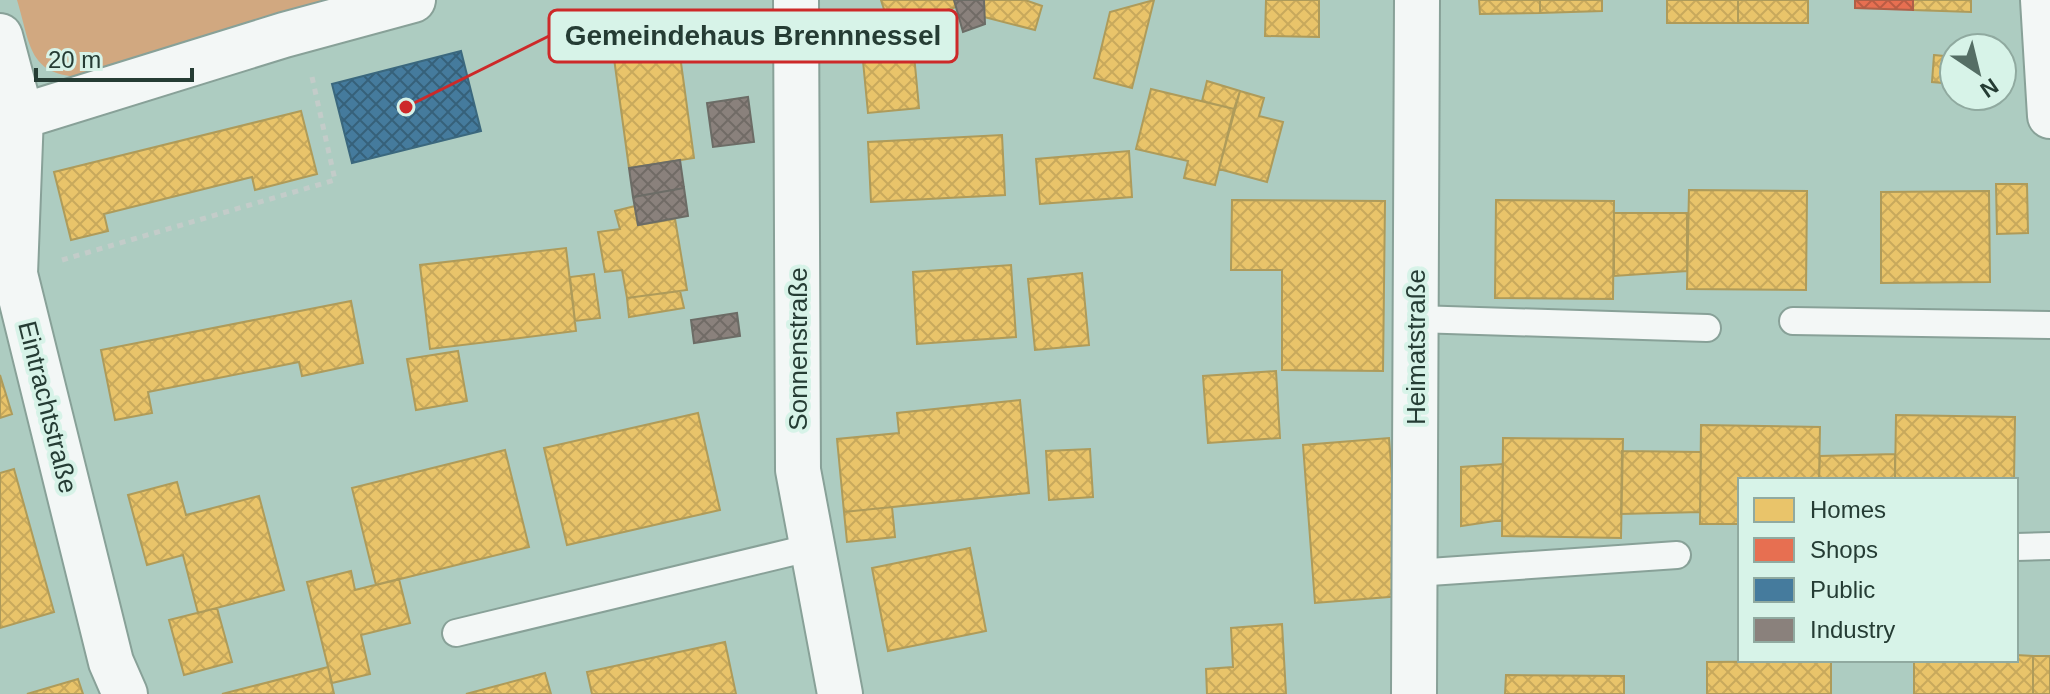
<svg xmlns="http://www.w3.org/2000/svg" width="2050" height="694" font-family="Arial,sans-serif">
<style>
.grass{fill:#d1a880}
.homes{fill:url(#homes-cross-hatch);stroke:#ae9b5a;stroke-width:2}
.shops{fill:url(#shops-cross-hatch);stroke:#ad6048;stroke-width:2}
.public{fill:url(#public-cross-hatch);stroke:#3b687e;stroke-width:2}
.industry{fill:url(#industry-cross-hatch);stroke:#6c6c66;stroke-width:2}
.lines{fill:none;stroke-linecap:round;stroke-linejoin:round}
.lane-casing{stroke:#88a198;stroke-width:30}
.street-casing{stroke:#88a198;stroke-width:48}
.path{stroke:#c3ccc9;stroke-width:5;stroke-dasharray:6 6;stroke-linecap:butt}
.lane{stroke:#f3f7f6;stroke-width:26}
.street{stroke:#f3f7f6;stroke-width:44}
.labels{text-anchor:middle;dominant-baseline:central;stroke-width:8;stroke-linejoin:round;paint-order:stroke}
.street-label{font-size:26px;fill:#253c34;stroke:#d7f3e8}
.leader{fill:none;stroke:#cd2929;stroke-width:3}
.callout-dot{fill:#cd2929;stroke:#d7f3e8;stroke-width:3}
.callout{fill:#d7f3e8;stroke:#cd2929;stroke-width:3}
.callout-label{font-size:28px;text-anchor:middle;font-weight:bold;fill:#253c34}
</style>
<defs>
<pattern id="homes-cross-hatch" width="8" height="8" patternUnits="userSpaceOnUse" patternTransform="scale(2)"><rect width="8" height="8" fill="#e9c46a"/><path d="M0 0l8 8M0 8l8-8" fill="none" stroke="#c8a95c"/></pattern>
<pattern id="shops-cross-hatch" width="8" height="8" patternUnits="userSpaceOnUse" patternTransform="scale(2)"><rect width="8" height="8" fill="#e76f51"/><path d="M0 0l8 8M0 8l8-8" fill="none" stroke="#bb5c44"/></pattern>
<pattern id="public-cross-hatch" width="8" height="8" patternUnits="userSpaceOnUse" patternTransform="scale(2)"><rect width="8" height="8" fill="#457b9d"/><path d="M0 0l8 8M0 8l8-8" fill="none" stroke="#36617a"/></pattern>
<pattern id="industry-cross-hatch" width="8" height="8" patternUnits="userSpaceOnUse" patternTransform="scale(2)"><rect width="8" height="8" fill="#8a817c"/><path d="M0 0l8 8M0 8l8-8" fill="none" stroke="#716b66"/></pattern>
</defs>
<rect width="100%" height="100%" fill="#adccc1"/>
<path class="grass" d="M 17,0 L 359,0 L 84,77 C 28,76 31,46 17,0 Z"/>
<path class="homes" d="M 881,0 L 954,0 L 956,7 L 890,28 Z
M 984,0 L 1025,0 L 1042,6 L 1035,30 L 984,17 Z
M 1154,0 L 1132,88 L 1094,78 L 1110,12 Z
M 1266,0 L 1319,0 L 1319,37 L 1265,36 Z
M 1479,0 L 1540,0 L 1540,13 L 1480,14 Z
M 1540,0 L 1602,0 L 1602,11 L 1540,13 Z
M 1667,0 L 1738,0 L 1738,23 L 1667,23 Z
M 1738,0 L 1808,0 L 1808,23 L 1738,23 Z
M 1913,0 L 1971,0 L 1971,12 L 1913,10 Z
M 678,41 L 694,158 L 629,168 L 613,51 Z
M 913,44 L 919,108 L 868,113 L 863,61 Z
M 1934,55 L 1954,57 L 1954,84 L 1932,82 Z
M 1207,81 L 1240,91 L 1234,109 L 1202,101 Z
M 1151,89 L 1234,109 L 1215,185 L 1184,178 L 1188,161 L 1136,149 Z
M 1240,91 L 1264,98 L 1259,116 L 1283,122 L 1267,182 L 1219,169 Z
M 301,111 L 317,174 L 255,190 L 252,177 L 104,214 L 108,231 L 71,240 L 54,172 Z
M 1002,135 L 1005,195 L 871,202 L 868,142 Z
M 1129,151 L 1132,197 L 1040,204 L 1036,159 Z
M 1996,184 L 2027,184 L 2028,233 L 1997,234 Z
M 1689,190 L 1807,191 L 1806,290 L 1687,289 Z
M 1989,191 L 1990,282 L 1881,283 L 1881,192 Z
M 1232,200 L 1385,201 L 1383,371 L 1282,370 L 1282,270 L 1231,270 Z
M 1496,200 L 1614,201 L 1613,299 L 1495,298 Z
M 635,206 L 638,225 L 675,219 L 687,290 L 627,298 L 622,270 L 605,272 L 598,232 L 620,229 L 615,211 Z
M 1614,213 L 1687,213 L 1687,271 L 1614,276 Z
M 566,248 L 576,331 L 430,349 L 420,265 Z
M 1011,265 L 1016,337 L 917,344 L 913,272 Z
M 1082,273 L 1089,345 L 1035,350 L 1028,279 Z
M 594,274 L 600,318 L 575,321 L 570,277 Z
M 680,291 L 684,308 L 629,317 L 627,298 Z
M 351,301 L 363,363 L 302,376 L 299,362 L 148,392 L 152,413 L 115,420 L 101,350 Z
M 458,351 L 467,401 L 416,410 L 407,359 Z
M 1276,371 L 1280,438 L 1208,443 L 1203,376 Z
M 0,375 L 12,414 L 0,418 Z
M 1020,400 L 1029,493 L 844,512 L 837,439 L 899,433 L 897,413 Z
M 698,413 L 720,510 L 567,545 L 544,448 Z
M 1896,415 L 2015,417 L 2014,480 L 1895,480 Z
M 1701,425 L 1820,427 L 1819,480 L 1740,480 L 1740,524 L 1700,524 Z
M 1389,438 L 1401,596 L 1315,603 L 1303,445 Z
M 1503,438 L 1623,439 L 1621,538 L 1502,536 Z
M 1090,449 L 1093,497 L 1049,500 L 1046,451 Z
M 505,450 L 529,547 L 376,585 L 352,488 Z
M 1622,451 L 1701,452 L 1700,512 L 1621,514 Z
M 1895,454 L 1895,480 L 1819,480 L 1820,456 Z
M 1503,464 L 1502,520 L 1461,526 L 1461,467 Z
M 14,469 L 54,612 L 0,628 L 0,473 Z
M 177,482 L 186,515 L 259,496 L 284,590 L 198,613 L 183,555 L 147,565 L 128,495 Z
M 892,507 L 895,537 L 847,542 L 844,512 Z
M 970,548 L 986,631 L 888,651 L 872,568 Z
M 351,571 L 355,590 L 399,579 L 410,623 L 361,635 L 370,674 L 332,683 L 307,582 Z
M 217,608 L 232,662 L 184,675 L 169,620 Z
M 1282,624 L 1286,694 L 1207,694 L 1206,669 L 1233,667 L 1231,628 Z
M 725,642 L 736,694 L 592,694 L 587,672 Z
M 2016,655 L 2033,656 L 2033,694 L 1914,694 L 1914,660 L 2016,660 Z
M 2033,656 L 2050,656 L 2050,694 L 2033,694 Z
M 1831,661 L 1831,694 L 1707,694 L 1707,662 Z
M 328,667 L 334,694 L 222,694 Z
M 545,673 L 551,694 L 466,694 Z
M 1506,675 L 1624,676 L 1624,694 L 1505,694 Z
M 78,679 L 83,694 L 27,694 Z"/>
<path class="shops" d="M 1855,0 L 1913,0 L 1913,10 L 1855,8 Z"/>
<path class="public" d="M 461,51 L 481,131 L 352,163 L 332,84 Z"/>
<path class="industry" d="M 954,0 L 984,0 L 985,24 L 963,32 Z
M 748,97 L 754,142 L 713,147 L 707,103 Z
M 680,160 L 684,188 L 633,197 L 629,168 Z
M 684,188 L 688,216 L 638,225 L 633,197 Z
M 737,313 L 740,336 L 694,343 L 691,320 Z"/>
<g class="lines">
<defs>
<path id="lane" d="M 1416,319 L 1707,328
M 1793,321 L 2050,325
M 2016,547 L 2050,546
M 1415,573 L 1677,555
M 456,633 L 813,547"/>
<path id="street" d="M 796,0 L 798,470 L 840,694
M 2043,0 L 2050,116
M 0,36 L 21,115 L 15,274 L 111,662 L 125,694
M 0,123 L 284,35 L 413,0
M 1414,694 L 1417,0"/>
</defs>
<use href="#lane" class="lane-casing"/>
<use href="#street" class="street-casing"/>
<path class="path" d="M 62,260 L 335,180 L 312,77"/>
<use href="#lane" class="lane"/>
<use href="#street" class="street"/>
</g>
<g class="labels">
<g class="street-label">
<text transform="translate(1416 347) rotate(-90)">Heimatstraße</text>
<text transform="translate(798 349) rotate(-90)">Sonnenstraße</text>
<text transform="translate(48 407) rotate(76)">Eintrachtstraße</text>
</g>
</g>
<path class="leader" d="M406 107L549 36"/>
<circle class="callout-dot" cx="406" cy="107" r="8"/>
<rect class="callout" x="549" y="10" width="408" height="52" rx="8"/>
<g class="callout-label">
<text x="753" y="45">Gemeindehaus Brennnessel</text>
</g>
<rect x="1738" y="478" width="280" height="184" fill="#d7f3e8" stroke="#90aaa0" stroke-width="2"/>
<rect x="1754" y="498" width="40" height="24" fill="#e9c46a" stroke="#90aaa0" stroke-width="2"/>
<text x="1810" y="518" font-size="24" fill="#253c34">Homes</text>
<rect x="1754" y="538" width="40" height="24" fill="#e76f51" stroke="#90aaa0" stroke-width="2"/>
<text x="1810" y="558" font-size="24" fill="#253c34">Shops</text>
<rect x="1754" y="578" width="40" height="24" fill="#457b9d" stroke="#90aaa0" stroke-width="2"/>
<text x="1810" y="598" font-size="24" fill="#253c34">Public</text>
<rect x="1754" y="618" width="40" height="24" fill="#8a817c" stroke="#90aaa0" stroke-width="2"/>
<text x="1810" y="638" font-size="24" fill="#253c34">Industry</text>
<g transform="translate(1978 72) rotate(145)"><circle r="38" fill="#d7f3e8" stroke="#90aaa0" stroke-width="2"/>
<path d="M0-6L14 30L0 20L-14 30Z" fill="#556e65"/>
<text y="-12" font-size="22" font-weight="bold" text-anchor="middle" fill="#253c34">N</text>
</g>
<path d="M36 68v12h156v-12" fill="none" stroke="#253c34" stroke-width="4"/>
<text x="48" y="68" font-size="24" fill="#253c34" stroke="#d7f3e8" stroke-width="6" paint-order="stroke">20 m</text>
</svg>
